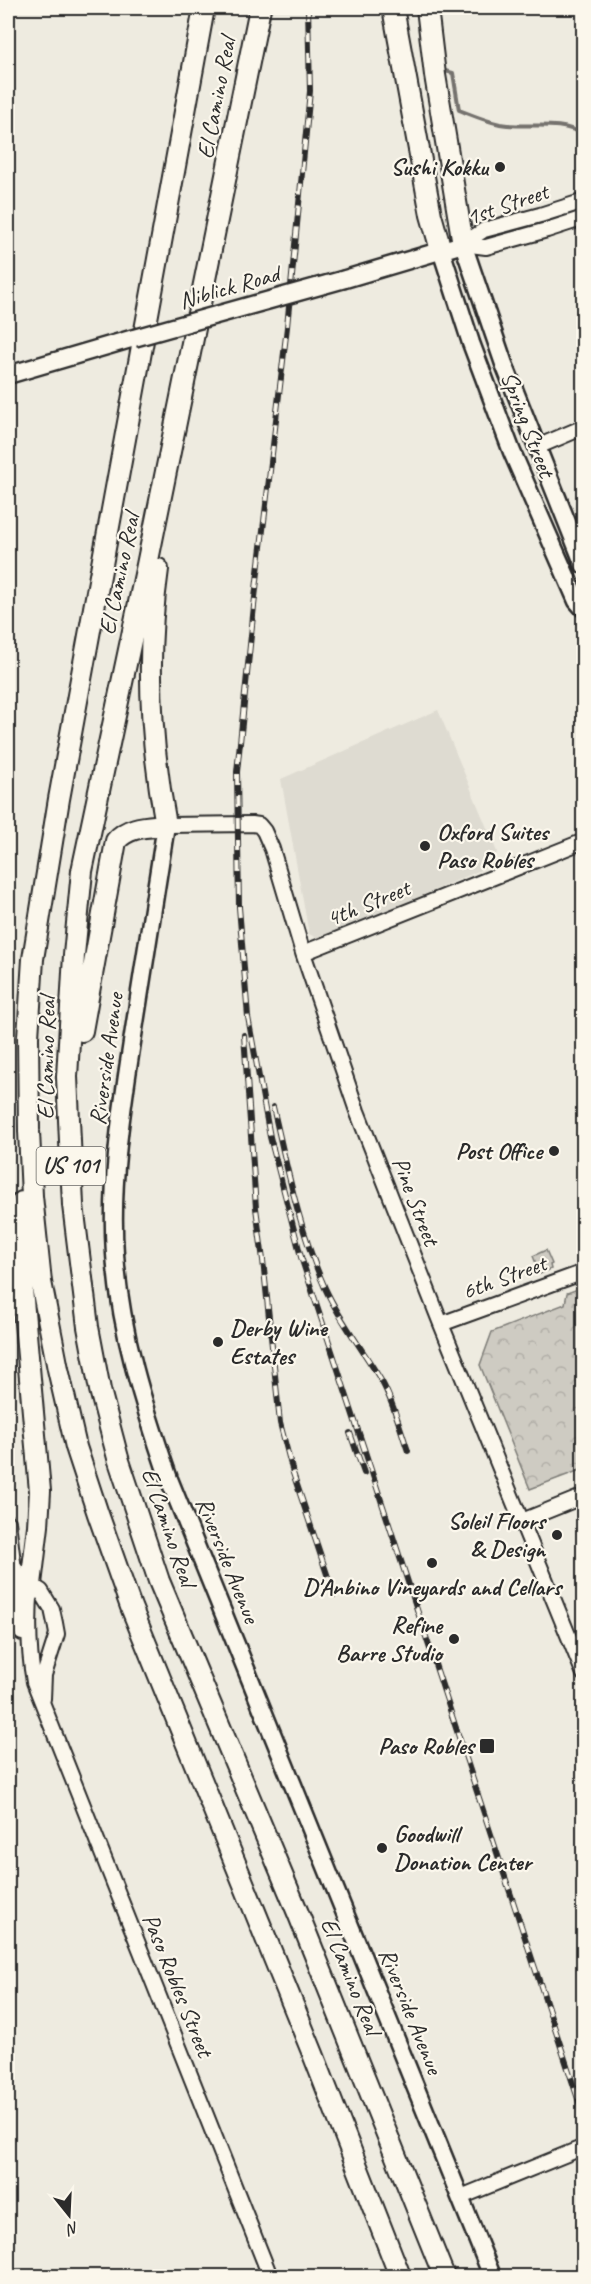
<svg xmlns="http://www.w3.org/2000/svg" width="591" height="2284" font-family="Caveat,sans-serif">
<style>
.built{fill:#dedbd1}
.green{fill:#cecbc2;stroke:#7c7b76;stroke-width:1.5}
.park{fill:url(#park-crowns);stroke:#7c7b76;stroke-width:1.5}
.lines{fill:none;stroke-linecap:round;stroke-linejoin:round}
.stream{stroke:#74726e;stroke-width:4}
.minor-casing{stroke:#2b2b2b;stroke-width:18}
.major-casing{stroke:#2b2b2b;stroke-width:21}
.highway-casing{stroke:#2b2b2b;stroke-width:24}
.minor{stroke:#fbf7ec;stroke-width:14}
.major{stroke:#fbf7ec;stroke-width:16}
.highway{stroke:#fbf7ec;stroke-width:20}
.rail-casing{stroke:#2b2b2b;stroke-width:6}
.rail{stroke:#fbf7ec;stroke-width:4;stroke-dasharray:11;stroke-linecap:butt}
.major-bridge-casing{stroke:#2b2b2b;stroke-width:21;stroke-linecap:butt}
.major-bridge{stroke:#fbf7ec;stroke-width:16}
.poi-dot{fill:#2b2b2b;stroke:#fbf7ec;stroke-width:2}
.labels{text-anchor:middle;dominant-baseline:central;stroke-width:4.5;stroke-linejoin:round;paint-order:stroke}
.shield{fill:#fbf7ec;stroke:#696865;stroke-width:1.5}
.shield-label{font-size:22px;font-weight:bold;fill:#2b2b2b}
.street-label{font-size:24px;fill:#2b2b2b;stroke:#fbf7ec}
.poi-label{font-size:24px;font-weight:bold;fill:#2b2b2b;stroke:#fbf7ec;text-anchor:end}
</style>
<defs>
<pattern id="park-crowns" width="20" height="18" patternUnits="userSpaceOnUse" patternTransform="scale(1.5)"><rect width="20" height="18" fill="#cecbc2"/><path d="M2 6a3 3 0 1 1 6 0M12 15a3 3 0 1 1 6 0" fill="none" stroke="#b1aea7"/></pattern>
</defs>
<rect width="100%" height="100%" fill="#eeebe0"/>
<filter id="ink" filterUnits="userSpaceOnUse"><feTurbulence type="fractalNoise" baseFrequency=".0167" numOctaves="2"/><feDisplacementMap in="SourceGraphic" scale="12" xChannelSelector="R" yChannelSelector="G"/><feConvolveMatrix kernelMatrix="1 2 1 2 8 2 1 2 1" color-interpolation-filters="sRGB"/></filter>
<g filter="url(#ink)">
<path class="built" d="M 438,710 L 497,852 L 492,865 L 321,940 L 309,934 L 281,779 Z"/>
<path class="green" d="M 546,1250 L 552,1264 L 550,1265 L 551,1269 L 540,1274 L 533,1256 Z"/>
<path class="park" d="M 583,1287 L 583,1469 L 530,1489 L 480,1365 L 492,1332 L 565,1304 L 567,1293 Z"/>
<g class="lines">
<path class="stream" d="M 441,70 L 453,73 L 459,110 C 472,115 486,121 500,124 C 527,129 559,119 584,135"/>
<defs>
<path id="minor" d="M 463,244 L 484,230 L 540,215 L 584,201
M 463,244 L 486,247 L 547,230 L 584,218
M 537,447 L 584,427
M 166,825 L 252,824 L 259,825 L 264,831 L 272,849 L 303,953 L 357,1111 L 441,1324 L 584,1674
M 303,953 L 584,841
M 441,1324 L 584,1272
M 522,1521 L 584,1496
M 8,1522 L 22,1633
M 12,1564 L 22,1579 L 41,1591 L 52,1609 L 55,1623 L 57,1634 L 44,1675 L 43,1699
M 31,1584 C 28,1618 28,1649 34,1682 L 270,2276
M 461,2197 L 584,2147"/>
<path id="major" d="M 441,250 L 471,343 L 512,452 L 577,601 L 584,609
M 345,279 L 463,244 L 504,364 L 584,565
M 8,375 L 134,338
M 166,825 C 155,895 144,966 133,1036 C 122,1108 110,1181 115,1254 C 120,1332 144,1406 169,1479 L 492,2276"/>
<path id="highway" d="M 204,8 L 59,799 L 33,959 L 28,1037 L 29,1131 L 32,1196 L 41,1282 L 58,1369 L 76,1447 L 98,1514 L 131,1607 L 313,2054 L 400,2276
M 260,8 L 147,565 L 82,871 L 74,955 L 67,1077 L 73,1205 L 88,1327 L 100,1390 L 118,1458 L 159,1581 L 298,1913 L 444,2276
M 393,8 L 431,215 L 441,250
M 427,8 L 435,75 L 463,244
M 82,1031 L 116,841 C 128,826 148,827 166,825 C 150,741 146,653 158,569
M 22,1202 L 22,1289 L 40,1491 L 38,1526 L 31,1584"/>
</defs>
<use href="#minor" class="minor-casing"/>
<use href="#major" class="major-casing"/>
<use href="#highway" class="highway-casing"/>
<use href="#minor" class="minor"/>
<use href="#major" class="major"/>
<use href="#highway" class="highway"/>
<defs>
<path id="rail" d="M 308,8 L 310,91 L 287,327 L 254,606 L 237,772 L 239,907 L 248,1017 L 270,1137 L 301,1257 L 584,2117
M 244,1035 L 256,1208 L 263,1260 L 280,1423 L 293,1473 L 334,1595
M 273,1107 C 287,1167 299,1230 325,1288 C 340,1321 364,1351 382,1382 C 394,1404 400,1428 408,1451
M 350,1433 L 364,1473"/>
</defs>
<use href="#rail" class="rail-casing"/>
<use href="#rail" class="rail"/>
<defs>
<path id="major-bridge" d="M 134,338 L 345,279"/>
</defs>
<use href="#major-bridge" class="major-bridge-casing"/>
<use href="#major-bridge" class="major-bridge"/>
</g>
</g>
<g class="poi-dot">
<circle cx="500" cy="167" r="6"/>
<circle cx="425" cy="846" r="6"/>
<circle cx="554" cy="1151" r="6"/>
<circle cx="218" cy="1342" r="6"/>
<circle cx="557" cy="1535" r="6"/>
<circle cx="432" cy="1563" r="6"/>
<circle cx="454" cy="1639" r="6"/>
<rect x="479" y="1738" width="16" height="16" rx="3"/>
<circle cx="382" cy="1848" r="6"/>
</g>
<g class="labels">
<rect class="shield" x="36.5" y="1147" width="69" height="38" rx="4.5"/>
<g class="shield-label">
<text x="71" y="1166">US 101</text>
</g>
<g class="street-label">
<text transform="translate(216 98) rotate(-79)">El Camino Real</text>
<text transform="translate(507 204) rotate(-19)">1st Street</text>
<text transform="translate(229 287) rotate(-16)">Niblick Road</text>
<text transform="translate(528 424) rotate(69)">Spring Street</text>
<text transform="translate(119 574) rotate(-78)">El Camino Real</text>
<text transform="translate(368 903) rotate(-22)">4th Street</text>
<text transform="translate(46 1058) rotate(-89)">El Camino Real</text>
<text transform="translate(106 1059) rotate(-82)">Riverside Avenue</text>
<text transform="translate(416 1201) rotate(69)">Pine Street</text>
<text transform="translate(504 1277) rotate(-20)">6th Street</text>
<text transform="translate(169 1527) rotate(71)">El Camino Real</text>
<text transform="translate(228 1560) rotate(68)">Riverside Avenue</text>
<text transform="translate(351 1976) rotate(68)">El Camino Real</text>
<text transform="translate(178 1985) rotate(68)">Paso Robles Street</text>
<text transform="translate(411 2011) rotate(68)">Riverside Avenue</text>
</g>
<g class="poi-label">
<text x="488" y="167">Sushi Kokku</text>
<text x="437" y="832" text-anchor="start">Oxford Suites<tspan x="437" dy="28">Paso Robles</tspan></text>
<text x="542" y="1151">Post Office</text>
<text x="230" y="1328" text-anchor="start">Derby Wine<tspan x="230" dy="28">Estates</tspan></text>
<text x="545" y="1521">Soleil Floors<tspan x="545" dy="28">&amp; Design</tspan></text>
<text x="432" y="1587" text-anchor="middle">D'Anbino Vineyards and Cellars</text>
<text x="442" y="1625">Refine<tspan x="442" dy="28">Barre Studio</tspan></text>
<text x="474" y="1746">Paso Robles</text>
<text x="394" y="1834" text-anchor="start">Goodwill<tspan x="394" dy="28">Donation Center</tspan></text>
</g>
</g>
<rect width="591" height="2284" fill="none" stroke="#fbf7ec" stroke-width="30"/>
<rect x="15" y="15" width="561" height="2254" fill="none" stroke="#2b2b2b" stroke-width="2" filter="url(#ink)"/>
<g transform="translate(69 2215) rotate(162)" stroke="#fbf7ec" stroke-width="4.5" paint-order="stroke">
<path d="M0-4.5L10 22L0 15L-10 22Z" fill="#2b2b2b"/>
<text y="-9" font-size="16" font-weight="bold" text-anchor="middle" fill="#2b2b2b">N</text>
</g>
</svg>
